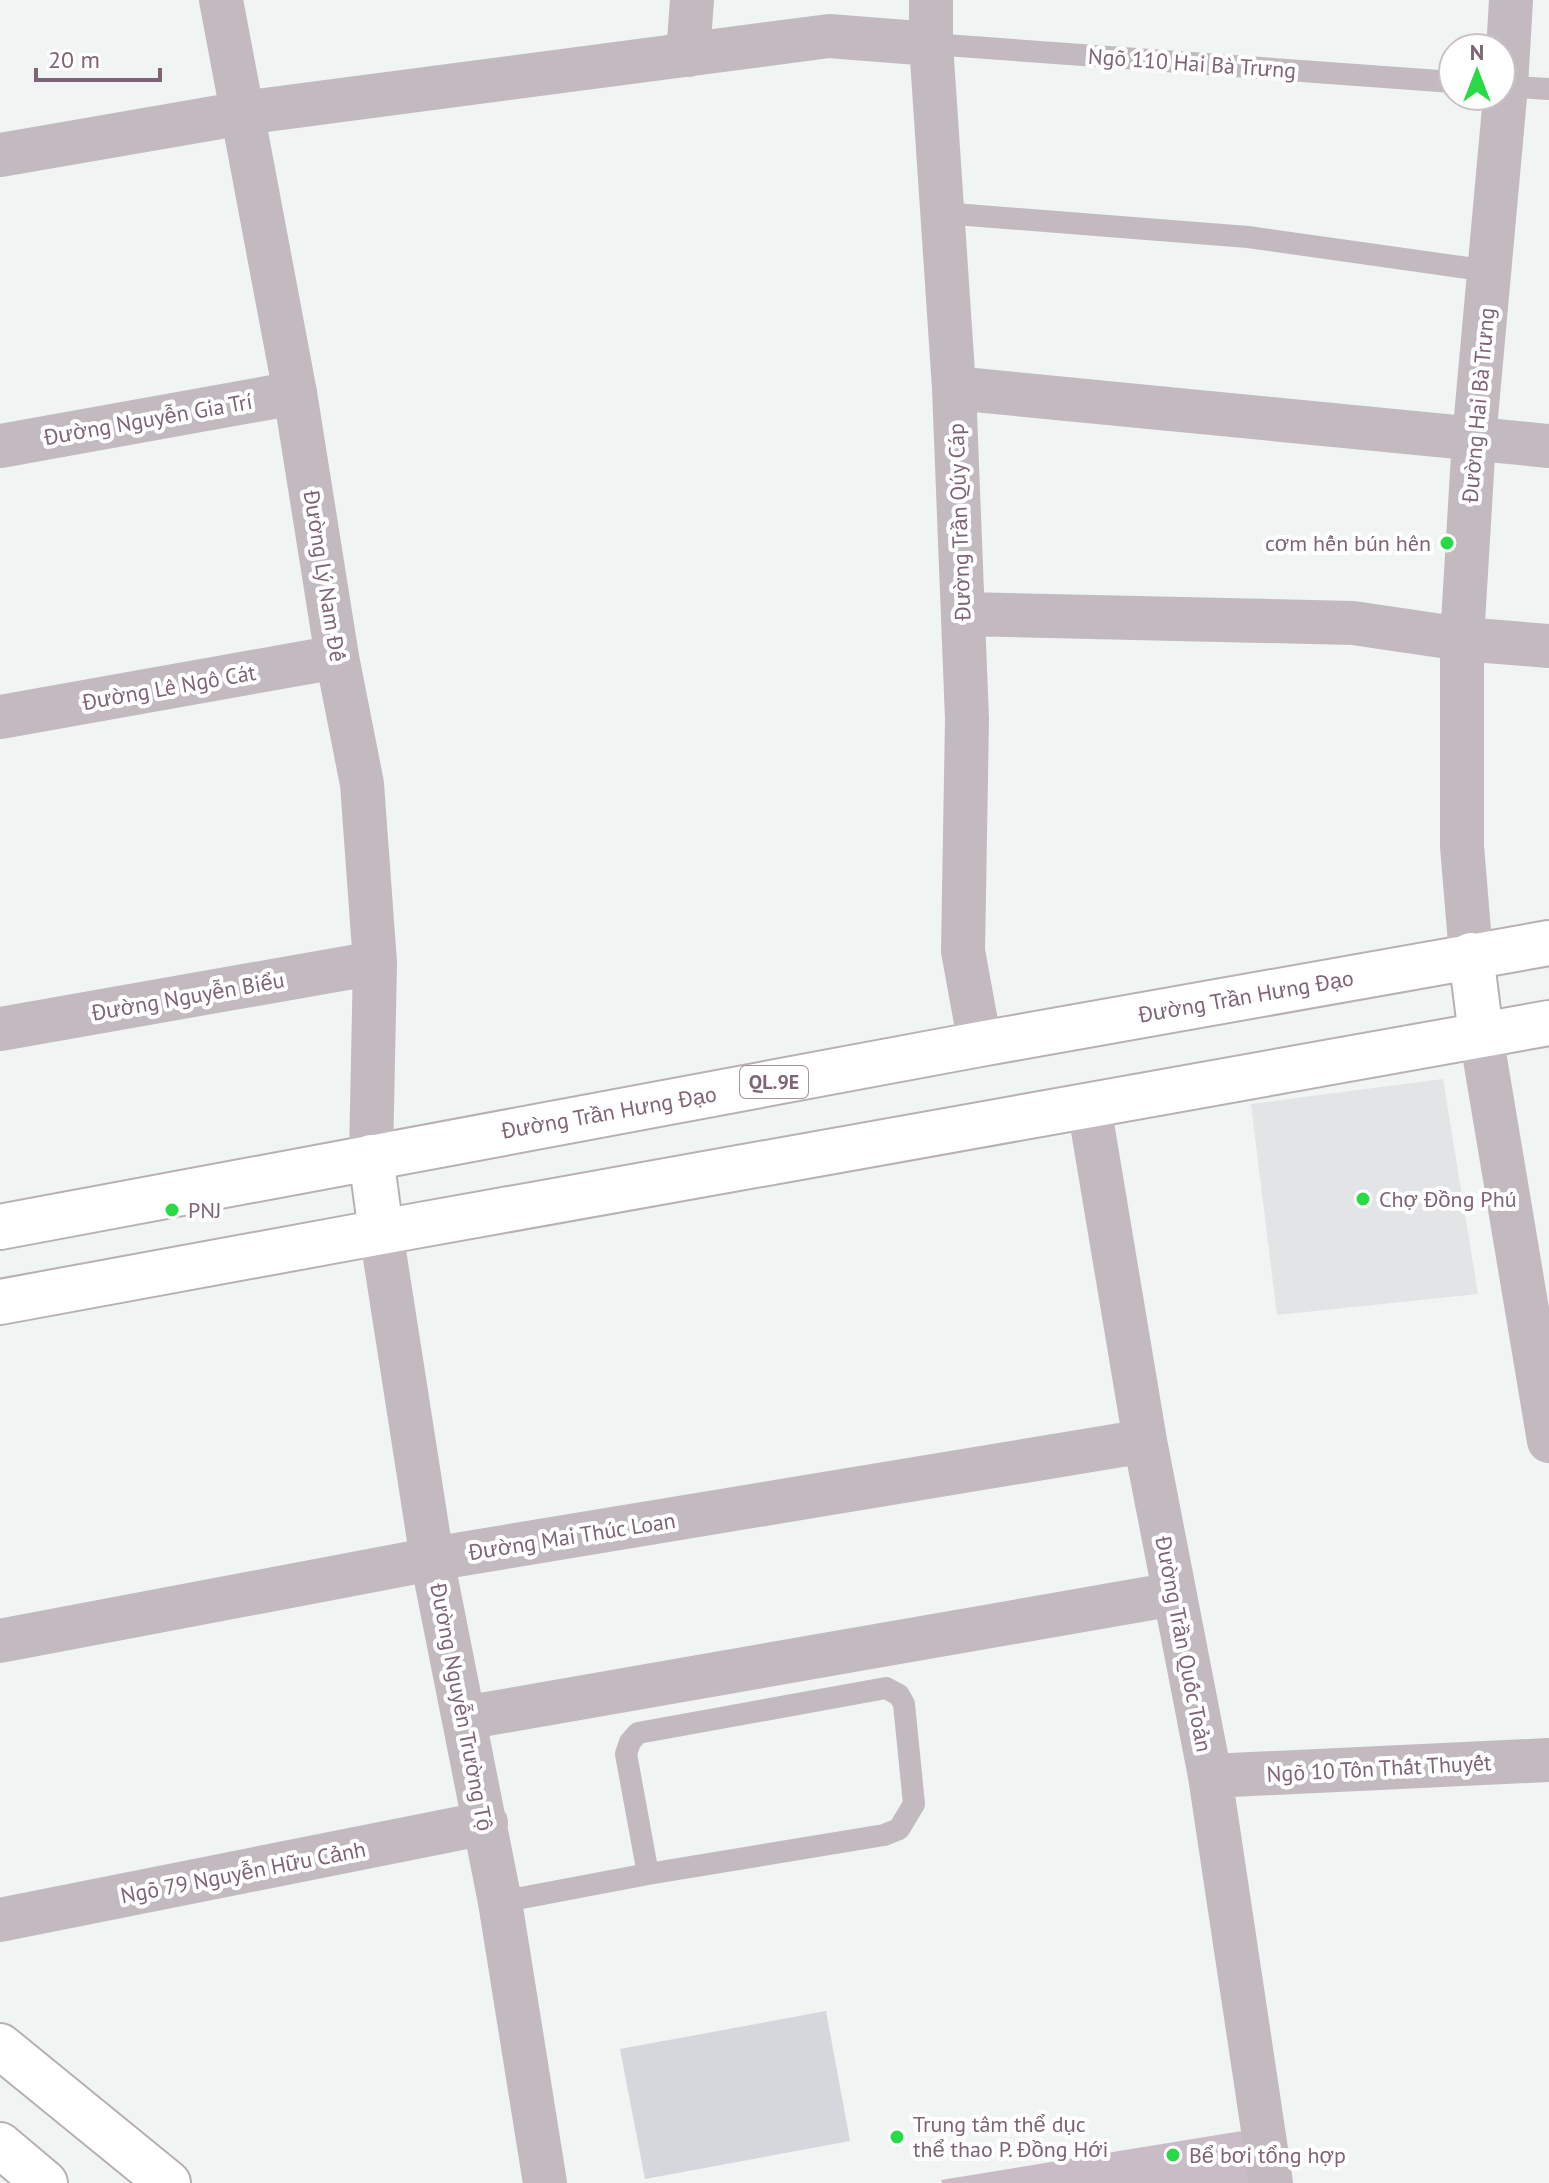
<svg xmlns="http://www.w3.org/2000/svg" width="1549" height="2183" font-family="'PT Sans',sans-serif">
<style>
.built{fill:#e3e4e5}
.green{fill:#d4d8dd}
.water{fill:#cabcc7}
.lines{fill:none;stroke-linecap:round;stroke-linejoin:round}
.secondary-casing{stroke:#b8afb5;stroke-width:48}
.primary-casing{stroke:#b8b0b5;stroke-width:48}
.service{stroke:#c2babf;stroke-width:22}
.minor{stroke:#c2babf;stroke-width:44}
.tertiary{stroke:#c2babf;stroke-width:44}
.secondary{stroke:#fff;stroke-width:44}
.primary{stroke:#fff;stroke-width:44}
.poi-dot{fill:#29da47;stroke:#fff;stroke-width:3}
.labels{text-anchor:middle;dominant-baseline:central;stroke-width:8;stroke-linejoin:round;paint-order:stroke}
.shield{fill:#fff;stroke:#a5929e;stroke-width:2}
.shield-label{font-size:20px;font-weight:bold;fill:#7f6475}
.street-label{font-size:22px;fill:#7f6475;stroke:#fff}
.poi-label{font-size:22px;fill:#7f6475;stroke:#fff;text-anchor:start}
</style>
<rect width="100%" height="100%" fill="#f0f4f3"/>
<path class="built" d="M 1443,1079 L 1478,1294 L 1277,1315 L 1251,1104 Z"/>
<path class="green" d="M 826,2011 L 850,2141 L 645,2179 L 620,2049 Z"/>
<path class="water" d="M 1248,2130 L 1256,2183 L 942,2183 L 941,2180 Z"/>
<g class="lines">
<defs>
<path id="secondary" d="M 0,2046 L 168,2183
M 0,2145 L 45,2183"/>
<path id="primary" d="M 1471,955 L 1481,1035
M 371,1157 L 381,1232
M 0,1227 L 980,1044 L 1549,943
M 0,1302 L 381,1232 L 1549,1023"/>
</defs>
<use href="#secondary" class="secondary-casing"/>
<use href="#primary" class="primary-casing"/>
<path class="service" d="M 931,44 L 1453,82
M 1501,86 L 1549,89
M 942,213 L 1248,237 L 1489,271
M 500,1902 L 648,1874 L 884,1835 L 899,1829 L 914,1804 L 904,1704 L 899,1695 L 886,1688 L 638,1733 L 630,1742 L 626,1754 L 648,1874"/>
<path class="minor" d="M 931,0 L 931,44 L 954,388 L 967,719 L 963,951 L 980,1044
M 688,55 L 692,0
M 0,155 L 243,113 L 829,36 L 931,44
M 954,388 L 1549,446
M 0,446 L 295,393
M 963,614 L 1353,623 L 1462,639 L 1549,646
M 0,717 L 337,657
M 0,1029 L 375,963
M 1481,1035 L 1549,1441
M 1089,1106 L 1145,1441 L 1210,1776 L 1271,2183
M 381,1232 L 432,1559 L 500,1902 L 545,2183
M 0,1641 L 432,1559 L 1145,1441
M 464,1718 L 1174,1594
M 1210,1776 L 1549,1760
M 0,1920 L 486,1823"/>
<path class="tertiary" d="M 221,0 L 295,393 L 337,657 L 362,784 L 375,963 L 371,1157
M 1471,955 L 1462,846 L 1462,639 L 1474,439 L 1506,86 L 1511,0"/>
<use href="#secondary" class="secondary"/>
<use href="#primary" class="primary"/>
</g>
<g class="poi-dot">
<circle cx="1447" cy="543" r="8"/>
<circle cx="1363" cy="1199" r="8"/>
<circle cx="172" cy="1210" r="8"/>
<circle cx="897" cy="2137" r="8"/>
<circle cx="1173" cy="2155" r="8"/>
</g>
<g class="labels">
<rect class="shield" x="740" y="1066" width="68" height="32" rx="6"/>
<g class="shield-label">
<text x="774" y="1082">QL.9E</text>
</g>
<g class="street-label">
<text transform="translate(1192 63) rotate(4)">Ngõ 110 Hai Bà Trưng</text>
<text transform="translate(1478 405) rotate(-85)">Đường Hai Bà Trưng</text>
<text transform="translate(148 419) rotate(-10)">Đường Nguyễn Gia Trí</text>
<text transform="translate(959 522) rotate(-92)">Đường Trần Qúy Cáp</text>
<text transform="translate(325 576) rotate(81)">Đường Lý Nam Đế</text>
<text transform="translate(169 687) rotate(-10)">Đường Lê Ngô Cát</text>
<text transform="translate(188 996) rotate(-10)">Đường Nguyễn Biểu</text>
<text transform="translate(1246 996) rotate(-10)">Đường Trần Hưng Đạo</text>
<text transform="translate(609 1112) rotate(-10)">Đường Trần Hưng Đạo</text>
<text transform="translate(572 1536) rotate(-9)">Đường Mai Thúc Loan</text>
<text transform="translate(1184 1644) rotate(79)">Đường Trần Quốc Toản</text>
<text transform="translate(462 1707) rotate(79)">Đường Nguyễn Trường Tộ</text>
<text transform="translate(1379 1768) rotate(-3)">Ngõ 10 Tôn Thất Thuyết</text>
<text transform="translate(243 1872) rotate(-11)">Ngõ 79 Nguyễn Hữu Cảnh</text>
</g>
<g class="poi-label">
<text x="1431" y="543" text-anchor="end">cơm hến bún hên</text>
<text x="1379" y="1199">Chợ Đồng Phú</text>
<text x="188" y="1210">PNJ</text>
<text x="913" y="2124">Trung tâm thể dục<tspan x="913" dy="25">thể thao P. Đồng Hới</tspan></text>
<text x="1189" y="2155">Bể bơi tổng hợp</text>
</g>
</g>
<g transform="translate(1477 72)"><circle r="38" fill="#ffffff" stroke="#ccc1c8" stroke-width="2"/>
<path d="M0-6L14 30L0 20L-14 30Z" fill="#29da47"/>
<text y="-12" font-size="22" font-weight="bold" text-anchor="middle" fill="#7f6475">N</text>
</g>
<path d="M36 68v12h124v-12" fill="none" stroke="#7f6475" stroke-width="4"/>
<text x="48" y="68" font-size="24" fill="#7f6475" stroke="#ffffff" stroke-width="6" paint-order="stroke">20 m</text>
</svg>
